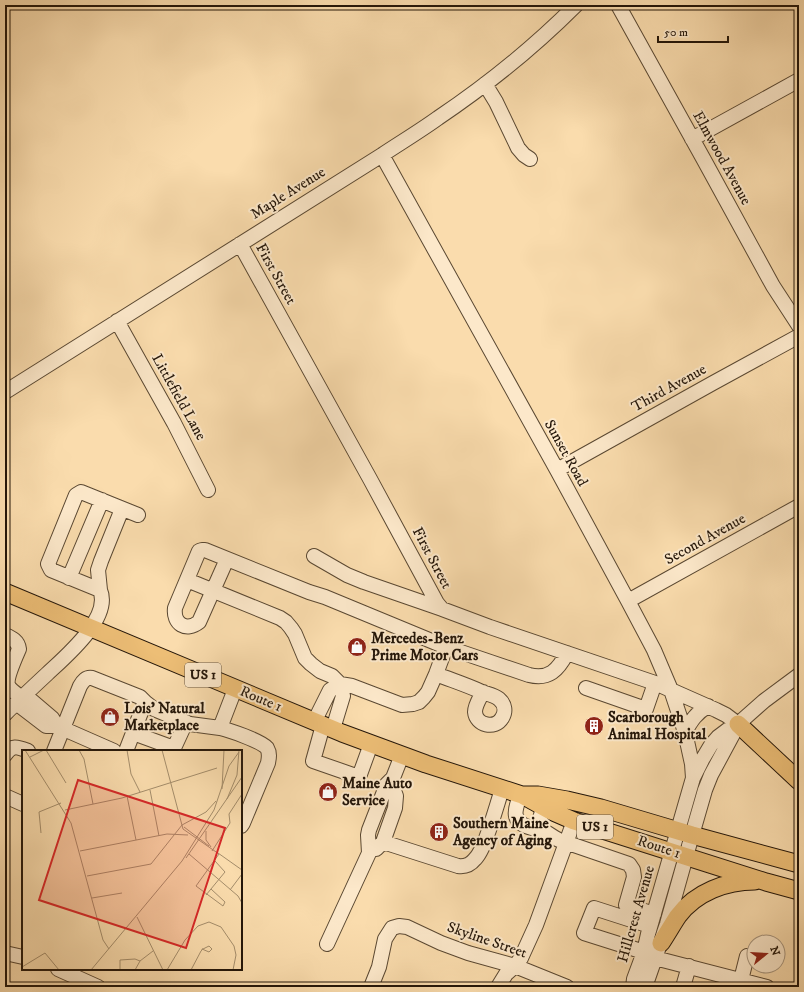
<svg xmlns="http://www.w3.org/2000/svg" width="804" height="992" font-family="'IM FELL DW Pica',serif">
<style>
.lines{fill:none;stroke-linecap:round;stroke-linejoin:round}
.minor-casing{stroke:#5a4832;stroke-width:16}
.major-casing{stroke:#241609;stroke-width:19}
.minor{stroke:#fce8ca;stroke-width:14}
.major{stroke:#edbe76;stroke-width:17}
.labels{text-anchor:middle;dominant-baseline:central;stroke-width:4;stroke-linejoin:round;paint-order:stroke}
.shield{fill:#fce8ca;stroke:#655543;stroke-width:1}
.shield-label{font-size:14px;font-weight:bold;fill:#241609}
.street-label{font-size:15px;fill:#241609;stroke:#fce8ca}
.poi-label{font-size:15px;font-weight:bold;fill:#241609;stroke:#fce8ca;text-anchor:start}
.inset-road{fill:none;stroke:#a48d6b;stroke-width:1}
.view{fill:#d62828;fill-opacity:0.15;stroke:#d62828;stroke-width:2}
.inset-edge{fill:none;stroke:#241609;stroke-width:2}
</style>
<rect width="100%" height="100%" fill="#fadcad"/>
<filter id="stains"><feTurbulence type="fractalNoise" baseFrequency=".005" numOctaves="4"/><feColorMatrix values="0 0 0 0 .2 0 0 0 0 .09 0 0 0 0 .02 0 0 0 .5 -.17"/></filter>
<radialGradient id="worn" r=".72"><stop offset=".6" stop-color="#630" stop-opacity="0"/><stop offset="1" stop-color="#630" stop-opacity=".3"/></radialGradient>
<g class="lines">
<defs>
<path id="minor" d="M 618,5 L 704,160 L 773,286 L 799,326
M 485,84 L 496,102 L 518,148 L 524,155 L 530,159
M 692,139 L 799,80
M 382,155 L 557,470 L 628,601 L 654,650 L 671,690 L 685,732 L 692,764 L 693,778
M 240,244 L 370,479 L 437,603 L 442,609 L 490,627 L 655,683 L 716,710 L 726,715 L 738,724
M 117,321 L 174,423 L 208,490
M 5,392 L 382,155 C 400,143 420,131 438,118 C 487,85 534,47 576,5
M 557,470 L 713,383 L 799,336
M 314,556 L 347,575 L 364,582 L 442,609
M 227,559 L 199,622 C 186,632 173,624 175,608 L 199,551 L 202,550 L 205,550 L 309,592 L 325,597 L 446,647 L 529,675 C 549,680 558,670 567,653
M 69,578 L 102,500
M 187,580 L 280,618 L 286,622 L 291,628 L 295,634 L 305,658 L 311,664 L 320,671 L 332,676 L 340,684 L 352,686 L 402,705 L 413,704 L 419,702 L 424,697 L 428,692 L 436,674 L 446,647
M 100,590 L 98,570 L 101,561 L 122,509
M 628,601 L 799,506
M 5,635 C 12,638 18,641 19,649 C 16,656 6,678 8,685 C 10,690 17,694 22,698
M 436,674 C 451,680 467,685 482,692 C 487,694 494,695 499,699 C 505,704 506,712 502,718 C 495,730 476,725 475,712 C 475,705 480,698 483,692
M 586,688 L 646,709 L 655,683
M 25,695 L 52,718 L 57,726
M 16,703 L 46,726 L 57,726 L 114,751
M 5,714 C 19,700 33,687 47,674 C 65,657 112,618 100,590 L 51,570 L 48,564 L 76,495 L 81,492 L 138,515
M 314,722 L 330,690 L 340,684 L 343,696 L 333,729
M 323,725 L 313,761 L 359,777 L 371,744
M 220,728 C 229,730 261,741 267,748 C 270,753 269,758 268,763 L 243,823 L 241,826
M 685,732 C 691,721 696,713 708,706
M 133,733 L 174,748
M 54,751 L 80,686 C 83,681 86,677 92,678 L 140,697 L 145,702
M 126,751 L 145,702 L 154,709 L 190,724 L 220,728 L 235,689
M 174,751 L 174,748 L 186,722
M 5,755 C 12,744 18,747 28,751
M 520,794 C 519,800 514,810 516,816 C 519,828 536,828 545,832 C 550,834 554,838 559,840 L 629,864 L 633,870 L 634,877 L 626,905 L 654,914
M 5,796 L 23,804
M 537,829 L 543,808
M 383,842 L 458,866 C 465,867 471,864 475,859 C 479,855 481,850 483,846 C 491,827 496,808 502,789
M 376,849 L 383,842 L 395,808 L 396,796 L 393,788 L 393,778 L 402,755
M 327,944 L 369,853 L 368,835 L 369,830 L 387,784 L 393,778
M 644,952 L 584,933 L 594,908 L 650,926
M 5,953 L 23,957
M 647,956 L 767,987
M 58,969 L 98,987
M 741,980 L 747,956
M 371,987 L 379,967 L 385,939 L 392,928 L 399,926 L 407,927 L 441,943 L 468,953 L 515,966 L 567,987
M 498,987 L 506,974 L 515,966 L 521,958 L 536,925 L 574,821
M 633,987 L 634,979 L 644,952 L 648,934 L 693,778 L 702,760 L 711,745 L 718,737 L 730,728 L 738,724 L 764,701 L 799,675
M 645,987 L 667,924 L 692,835 L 705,790 L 711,775 L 732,736 L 738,724
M 683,987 L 689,966"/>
<path id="major" d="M 5,592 L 342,733 L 426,764 L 522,795 L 538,795 L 567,800 L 601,808 L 692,835 L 799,864
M 738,724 L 799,781
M 524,796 L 551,811 L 574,821 L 766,882 L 799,891
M 661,943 C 667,934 672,925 678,916 C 696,892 726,881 755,881"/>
</defs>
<use href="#minor" class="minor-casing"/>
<use href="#major" class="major-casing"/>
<use href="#minor" class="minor"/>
<use href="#major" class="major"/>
</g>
<defs>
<symbol id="shop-disc" viewBox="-11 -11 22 22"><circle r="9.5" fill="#8f2418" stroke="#fce8ca"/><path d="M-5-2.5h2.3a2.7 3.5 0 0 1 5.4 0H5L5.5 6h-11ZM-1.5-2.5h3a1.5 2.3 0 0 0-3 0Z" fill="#fff"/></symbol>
<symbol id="building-disc" viewBox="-11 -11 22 22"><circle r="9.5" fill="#8f2418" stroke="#fce8ca"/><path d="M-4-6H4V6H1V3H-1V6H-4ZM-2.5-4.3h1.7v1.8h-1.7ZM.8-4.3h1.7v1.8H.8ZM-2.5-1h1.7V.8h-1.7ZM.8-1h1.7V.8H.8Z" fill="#fff"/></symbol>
</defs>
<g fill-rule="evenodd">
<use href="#shop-disc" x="346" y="636" width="22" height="22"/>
<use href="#shop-disc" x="99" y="706" width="22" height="22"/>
<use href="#building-disc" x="583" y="715" width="22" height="22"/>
<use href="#shop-disc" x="317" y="781" width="22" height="22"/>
<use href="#building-disc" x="428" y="821" width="22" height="22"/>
</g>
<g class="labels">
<g class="shield">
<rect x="185" y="663" width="36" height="24" rx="3"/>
<rect x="577" y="815" width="36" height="24" rx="3"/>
</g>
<g class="shield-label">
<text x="203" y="675">US 1</text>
<text x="595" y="827">US 1</text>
</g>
<g class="street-label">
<text transform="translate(722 158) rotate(61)">Elmwood Avenue</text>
<text transform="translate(288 193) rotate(-32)">Maple Avenue</text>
<text transform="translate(276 274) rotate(61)">First Street</text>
<text transform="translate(669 388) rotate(-29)">Third Avenue</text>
<text transform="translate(179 397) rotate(61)">Littlefield Lane</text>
<text transform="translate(566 453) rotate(61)">Sunset Road</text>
<text transform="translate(705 539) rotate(-29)">Second Avenue</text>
<text transform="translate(432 558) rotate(62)">First Street</text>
<text transform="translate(261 699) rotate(23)">Route 1</text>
<text transform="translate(659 847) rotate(18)">Route 1</text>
<text transform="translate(636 914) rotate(-74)">Hillcrest Avenue</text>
<text transform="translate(487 940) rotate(19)">Skyline Street</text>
</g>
<g class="poi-label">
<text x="371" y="638">Mercedes-Benz<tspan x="371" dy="17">Prime Motor Cars</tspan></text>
<text x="124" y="708">Lois' Natural<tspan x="124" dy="17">Marketplace</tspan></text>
<text x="608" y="717">Scarborough<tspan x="608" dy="17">Animal Hospital</tspan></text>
<text x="342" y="783">Maine Auto<tspan x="342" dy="17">Service</tspan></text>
<text x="453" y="823">Southern Maine<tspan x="453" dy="17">Agency of Aging</tspan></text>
</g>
</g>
<g transform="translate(22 750)">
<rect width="220" height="220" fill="#fadcad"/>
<path class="inset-road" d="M 3,0 L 49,73 L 81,190 L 87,199M 24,0 L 44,33M 57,0 L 62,9 L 71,54M 105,0 L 109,24 L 118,42M 140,0 L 161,79 L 197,104M 8,7 L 22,0M 200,39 L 202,0M 128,40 L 137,86M 105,46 L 114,90M 205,49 L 215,25 L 217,0M 43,60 L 100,48 L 195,18M 160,75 L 184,62 L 194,51M 162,77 L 187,96M 184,81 L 184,90 L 189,97M 19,83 L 17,62 L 39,53M 58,101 L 145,84 L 166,85M 190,101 L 208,73 L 207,64 L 220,44M 196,103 L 220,120M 167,104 L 216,146 L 220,153M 164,108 L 220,27M 65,126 L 129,114 L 160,75M 189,139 L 203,152 L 201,156 L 174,136 L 197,104M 208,140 L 220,124M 184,145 L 203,122 L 193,111M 70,148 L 100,143M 115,167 L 141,220M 118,211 L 131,201M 0,217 L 23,203 L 37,220M 69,220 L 160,111 L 192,60 L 207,16 L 217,2M 98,220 L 98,210 L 113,209 L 118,211 L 113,220M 145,220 L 163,190 L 176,176 L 187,172 L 199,177 L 212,196 L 214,205 L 211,220M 169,220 L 179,201 L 180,200 L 180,199 L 181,199 L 187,196 L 190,199 L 187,202 L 180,199"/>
<path class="view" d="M 56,30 L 203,78 L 164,198 L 17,150 Z"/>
<rect width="220" height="220" class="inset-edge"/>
</g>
<rect width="804" height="992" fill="none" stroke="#fadcad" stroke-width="20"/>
<rect x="6" y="6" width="792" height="980" fill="none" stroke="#241609" stroke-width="2"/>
<rect x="10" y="10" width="784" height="972" fill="none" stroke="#241609"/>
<g transform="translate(766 954) rotate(72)"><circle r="19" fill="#fce8ca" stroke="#a6947d"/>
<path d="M0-3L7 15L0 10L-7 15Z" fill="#8f2418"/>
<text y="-6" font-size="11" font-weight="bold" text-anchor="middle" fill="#241609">N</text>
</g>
<path d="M658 36v6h70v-6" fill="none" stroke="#241609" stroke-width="2"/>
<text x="664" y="36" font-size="12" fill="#241609" stroke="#fce8ca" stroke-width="3" paint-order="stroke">50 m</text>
<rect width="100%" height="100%" filter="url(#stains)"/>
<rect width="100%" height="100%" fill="url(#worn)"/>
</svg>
